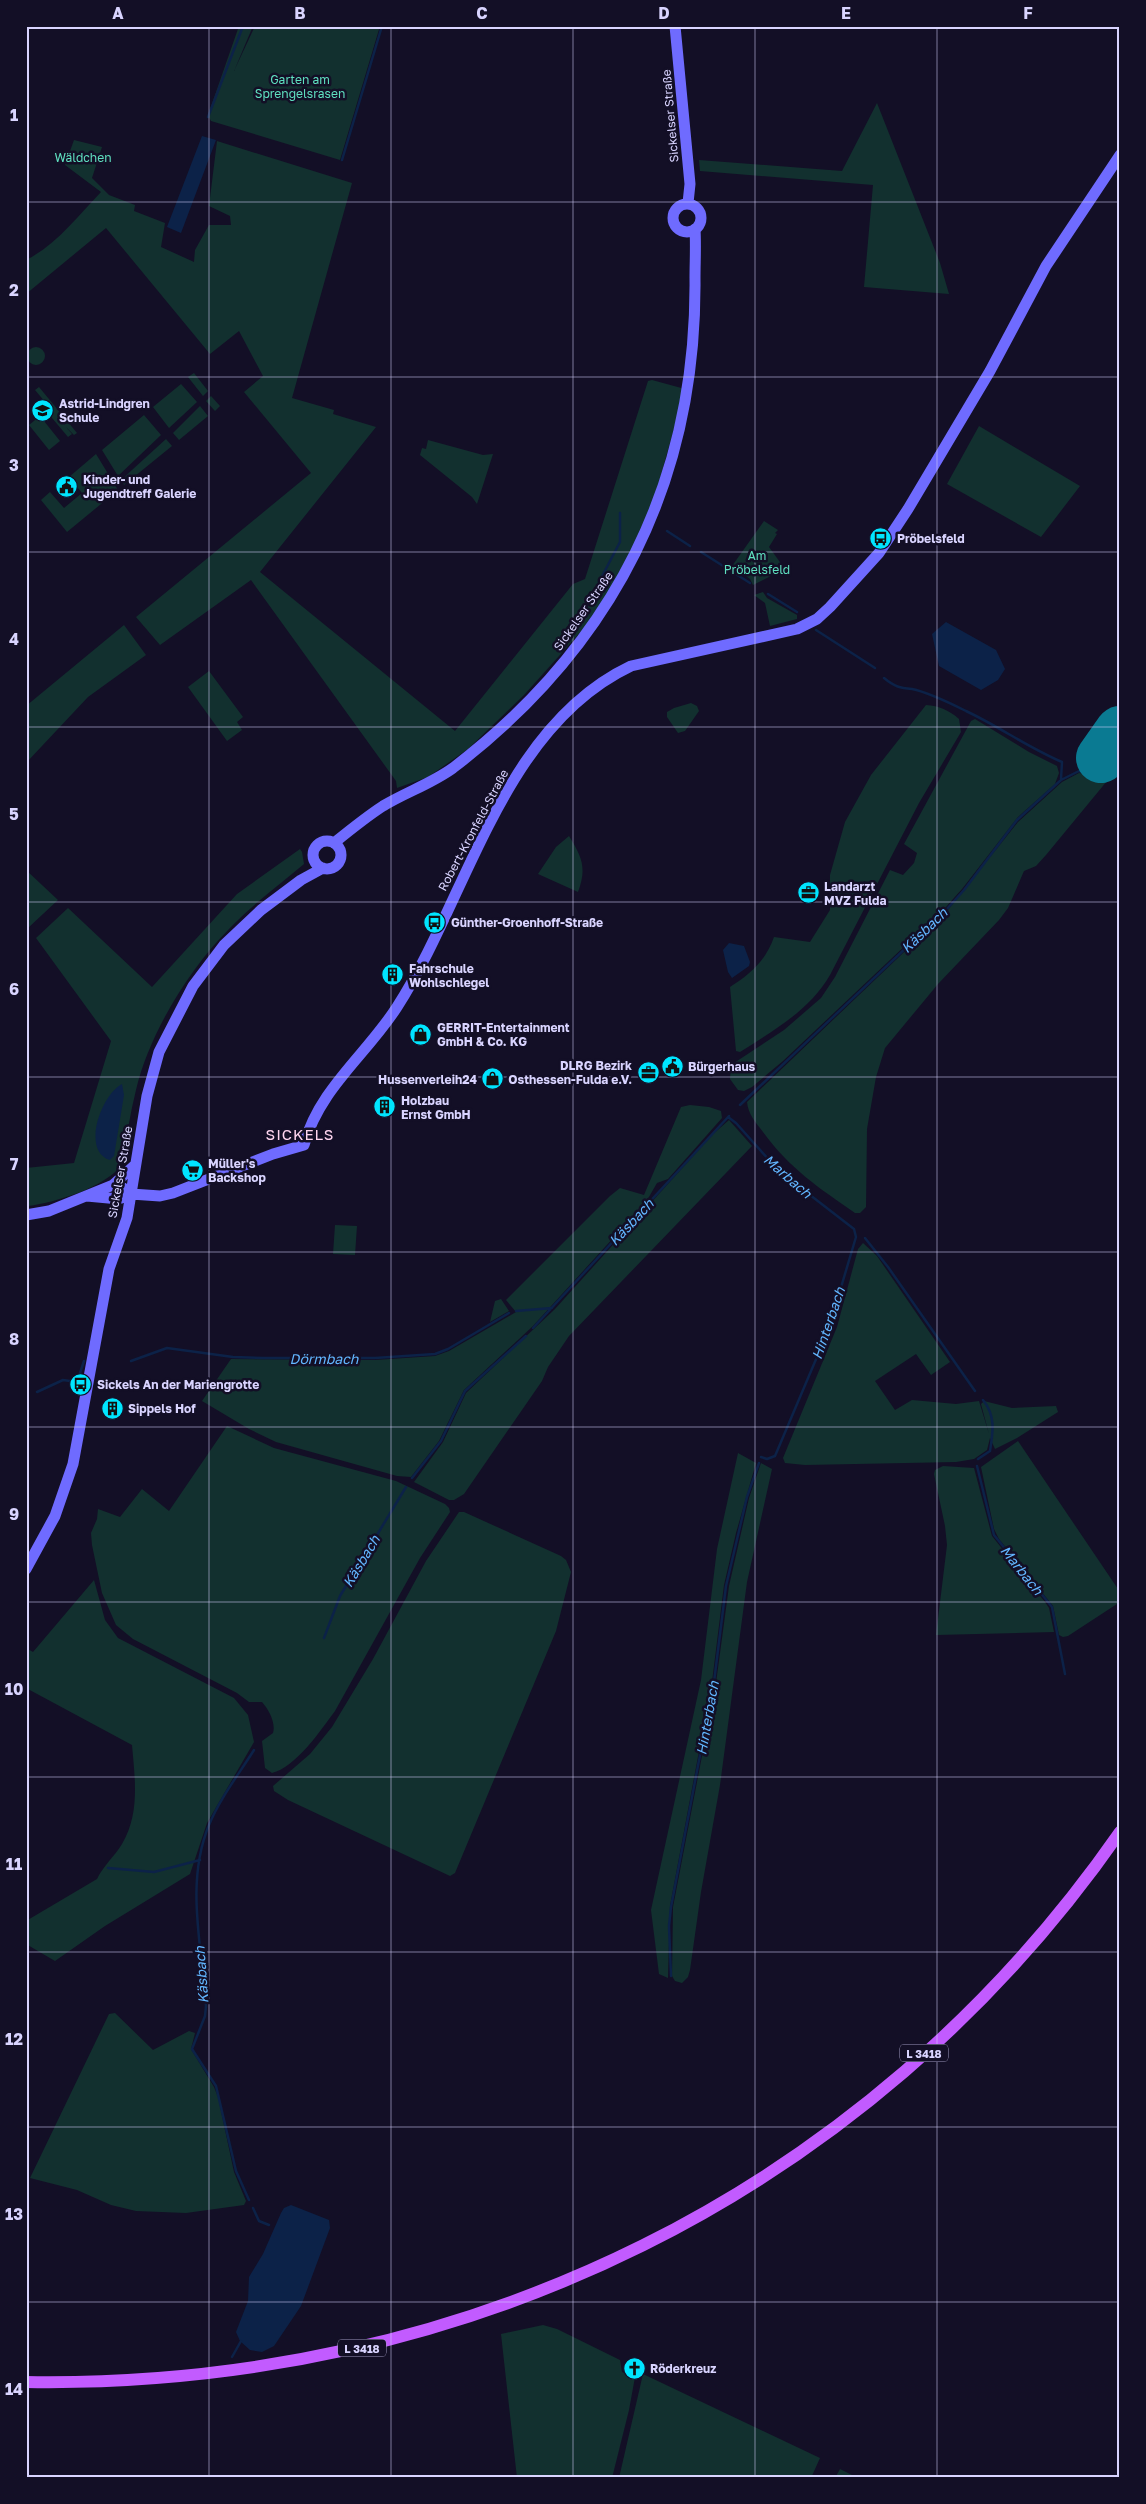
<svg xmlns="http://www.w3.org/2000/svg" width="1146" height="2504" font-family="'Golos Text',sans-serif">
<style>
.green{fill:#12302f}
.water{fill:#0c2248}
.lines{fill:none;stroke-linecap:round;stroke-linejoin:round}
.stream{stroke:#0c2248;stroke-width:2.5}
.runway{stroke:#0a7a92;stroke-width:50}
.secondary{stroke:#6f6bff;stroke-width:11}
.primary{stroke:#c25bff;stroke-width:12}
.grid{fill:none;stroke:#d9d4ff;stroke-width:1;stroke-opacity:0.55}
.labels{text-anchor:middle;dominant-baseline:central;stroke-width:5;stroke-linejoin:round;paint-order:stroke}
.shield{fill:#130f26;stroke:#9e99be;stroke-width:1}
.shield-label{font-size:11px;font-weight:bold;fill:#d9d4ff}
.park-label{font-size:12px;fill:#5fe0c0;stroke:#130f26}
.street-label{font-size:12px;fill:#d9d4ff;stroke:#130f26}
.poi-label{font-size:12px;font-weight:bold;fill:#d9d4ff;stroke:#130f26;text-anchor:start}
.water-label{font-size:14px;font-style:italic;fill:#62b6ff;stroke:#130f26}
.quarter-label{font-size:15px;letter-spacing:1px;fill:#ffd6f0;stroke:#130f26}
.neatline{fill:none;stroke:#d9d4ff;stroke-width:2}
.grid-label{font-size:16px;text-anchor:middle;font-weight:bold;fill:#d9d4ff}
</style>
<rect width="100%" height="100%" fill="#130f26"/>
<path class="green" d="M 239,26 L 253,26 L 234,71 L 255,26 L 380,26 L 340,160 L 211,121 L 208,115 Z
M 877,103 L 940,263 L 949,294 L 864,287 L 873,185 L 700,171 L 699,160 L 842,171 Z
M 74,140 L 102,147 L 92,178 L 109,195 L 135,205 L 134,211 L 165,223 L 161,247 L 194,262 L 195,250 L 209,225 L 231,225 L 230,216 L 209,206 L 217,141 L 352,183 L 292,398 L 334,410 L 333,414 L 376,427 L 260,572 L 455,731 L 573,584 L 585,579 L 648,381 L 652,380 L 685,389 L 649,518 L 603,607 L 524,695 L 468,749 L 428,777 L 397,788 L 396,781 L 251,580 L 160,645 L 136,617 L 311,473 L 244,392 L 263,376 L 239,331 L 210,354 L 106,228 L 26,294 L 26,260 C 56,245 78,216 101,192 L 65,165 Z
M27 356a9 9 0 1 1 18 0a9 9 0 1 1-18 0Z
M 194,373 L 208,391 L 203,396 L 188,377 Z
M 181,384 L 197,402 L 169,428 L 153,407 Z
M 39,387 L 77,433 L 74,435 L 66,427 L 72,434 L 68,437 L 47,412 L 51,409 L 35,390 Z
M 211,396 L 220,406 L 215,411 L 206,401 Z
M 200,406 L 208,416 L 179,440 L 173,433 Z
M 144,415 L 161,435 L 118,476 L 102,450 Z
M 40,416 L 60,441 L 49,450 L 29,425 Z
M 979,426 L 1080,486 L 1041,537 L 947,484 Z
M 166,439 L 172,446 L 124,485 L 121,480 Z
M 428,440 L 483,455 L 493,454 L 477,504 L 472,497 L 420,455 L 422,448 L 426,449 Z
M 96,454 L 118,490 L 67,532 L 41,500 L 50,492 L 64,508 L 82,493 L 69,477 Z
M 764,521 L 778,530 L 775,533 L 777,534 L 769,547 L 785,569 L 753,585 L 750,579 L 732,566 Z
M 763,592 L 767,598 L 797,615 L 797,619 L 770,626 L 765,603 L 754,595 Z
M 124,625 L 146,655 L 88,697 L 26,763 L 26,706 Z
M 209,671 L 243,717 L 237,722 L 242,730 L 227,741 L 188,687 Z
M 691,703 L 697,706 L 699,711 L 685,731 L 678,733 L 667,717 L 667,712 L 674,708 Z
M 926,705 C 939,706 949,710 959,719 L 961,732 L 919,803 L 830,975 C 809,1011 774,1030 740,1052 L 736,1051 L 730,987 C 751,974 766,960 774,937 L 810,942 L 830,910 L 830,875 L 845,822 L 871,775 Z
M 975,719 L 1029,752 L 1057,766 L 1059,773 L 1055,784 L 1018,817 L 962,889 L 945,908 L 783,1061 L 752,1087 L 744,1091 L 738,1090 L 730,1079 L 731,1065 L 784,1030 L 821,998 L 835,977 L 890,870 L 903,875 L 914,863 L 917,853 L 904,844 L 971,721 Z
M 1079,773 L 1107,777 L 1107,781 L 1046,855 L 1036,866 L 1024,871 L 1008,908 L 999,920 L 938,984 L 885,1048 L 876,1077 L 867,1129 L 866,1207 L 860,1213 L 855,1213 C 819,1188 789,1168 763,1132 C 756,1123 748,1114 747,1102 L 947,911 L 1018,822 L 1062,782 Z
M 569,836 C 582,857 587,868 578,892 L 538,874 L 556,847 Z
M 300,849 L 302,852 L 304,864 C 279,885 252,905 229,929 C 189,969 149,1034 136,1090 C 130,1114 126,1140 122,1165 C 103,1188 57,1202 28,1206 L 26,1168 L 74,1163 L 111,1041 L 36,938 L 68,908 L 152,987 L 237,894 Z
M 26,870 L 58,900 L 28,928 L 26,926 Z
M 690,1105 L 709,1107 L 721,1111 L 722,1118 L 668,1179 L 657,1183 L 646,1202 L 533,1326 L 464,1390 L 439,1441 L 411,1477 L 397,1476 L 276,1442 L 249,1429 L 202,1401 L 231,1359 L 375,1360 L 435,1356 L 449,1351 L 516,1312 L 506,1300 L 610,1196 L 620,1188 L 644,1195 L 681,1107 Z
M 729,1120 L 752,1146 L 569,1336 L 548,1367 L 542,1381 L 464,1494 L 454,1500 L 449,1500 L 414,1482 L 443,1442 L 466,1393 L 555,1309 L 713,1134 Z
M 335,1225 L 357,1226 L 355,1255 L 333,1254 Z
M 863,1243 L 877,1256 L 950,1362 L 931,1375 L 916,1354 L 875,1381 L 895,1410 L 912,1400 L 956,1404 L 979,1401 L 989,1434 L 981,1404 L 984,1401 L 1012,1408 L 1056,1406 L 1058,1412 L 1017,1438 L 995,1449 L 990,1438 L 987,1450 L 974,1459 L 956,1462 L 805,1465 L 785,1463 L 783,1458 L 837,1327 L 858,1249 Z
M 501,1299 L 509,1311 L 490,1322 L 495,1301 Z
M 227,1426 L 274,1448 L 396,1481 L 445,1504 L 449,1508 L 450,1512 L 420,1558 L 335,1711 C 321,1730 296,1767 272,1773 L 265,1768 L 262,1741 L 273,1733 C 276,1723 269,1710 262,1702 L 249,1702 L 237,1693 L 133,1639 L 116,1625 L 102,1593 L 92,1545 L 91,1533 L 97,1519 L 98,1509 L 120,1517 L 142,1489 L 169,1511 Z
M 1018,1441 L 1120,1592 L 1120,1602 L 1068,1636 L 1063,1637 L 1059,1635 L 1053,1606 L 999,1539 L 994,1529 L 981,1467 Z
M 738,1453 L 756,1463 L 736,1533 L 724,1585 L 712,1682 L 670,1906 L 668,1978 L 659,1974 L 651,1910 L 701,1680 L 717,1549 Z
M 761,1463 L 772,1469 L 747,1582 L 720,1785 L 701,1892 L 690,1970 L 688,1977 L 682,1983 L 675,1981 L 672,1976 L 673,1907 L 716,1683 L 729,1586 L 749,1498 Z
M 943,1466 L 974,1468 L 992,1536 L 1045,1602 L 1049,1608 L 1054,1632 L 936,1635 L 947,1545 L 945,1526 L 934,1474 L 935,1470 Z
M 459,1512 L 464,1512 L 561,1556 L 566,1560 L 571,1572 L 556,1631 L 455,1873 L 450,1876 L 288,1800 L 274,1791 L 273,1786 L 310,1754 L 332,1727 L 373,1659 L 426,1561 Z
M 94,1580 L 105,1620 L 118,1638 L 234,1698 L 248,1715 L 254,1742 L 207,1823 L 190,1874 L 105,1926 L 55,1961 L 26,1944 L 26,1921 L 97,1879 C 103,1866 114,1857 122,1844 C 140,1814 135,1779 132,1745 L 26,1688 L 26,1648 L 33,1652 Z
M 115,2013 L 153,2050 L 189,2031 L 195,2033 L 191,2049 L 214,2087 L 218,2097 L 234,2172 L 246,2201 L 244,2205 L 186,2213 L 136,2211 L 111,2205 L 77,2190 L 30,2178 L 109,2014 Z
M 543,2325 L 557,2329 L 620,2360 L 622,2372 L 635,2377 L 629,2410 L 612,2478 L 517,2478 L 501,2334 Z
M 643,2374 L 820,2458 L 811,2478 L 619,2478 Z
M 840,2469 L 858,2478 L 859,2478 L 835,2478 Z"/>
<path class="water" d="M 202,136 L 216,140 L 181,233 L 167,227 Z
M 946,622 L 996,650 L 1005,669 L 998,680 L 981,690 L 939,666 L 932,634 Z
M 729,943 L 744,946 L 750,962 L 749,966 L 732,978 L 728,972 L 723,950 Z
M 122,1084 L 124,1095 L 114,1156 L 110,1160 C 81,1151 101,1095 122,1084 Z
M 291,2205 L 329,2220 L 330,2228 L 301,2306 L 274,2346 L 262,2352 L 250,2350 L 240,2341 L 236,2332 L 248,2301 L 249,2277 L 263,2254 L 281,2213 L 284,2208 Z"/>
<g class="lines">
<path class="stream" d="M 208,117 L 243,26
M 342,160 L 382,26
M 667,531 L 690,546
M 701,552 L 750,583
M 599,582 L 620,542 L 620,513
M 768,594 L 797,612
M 816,630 L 875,668
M 884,678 C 895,687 900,688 912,689 C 927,692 952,704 966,711 C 1000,727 1027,747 1062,762 L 1061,779
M 1115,773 L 1120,772
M 740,1105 L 946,910 L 964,890 L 1017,820 L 1061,780 L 1079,771 L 1108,775
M 728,1117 L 736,1123 L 779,1171 L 854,1229 L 856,1237 L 828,1331 L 775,1456 L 767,1459 L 761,1457
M 865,1238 L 888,1267 L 975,1391
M 516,1311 L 552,1308
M 533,1328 L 729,1116
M 131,1361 L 167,1348 L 233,1357 L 263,1358 L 375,1358 L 435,1354 L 448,1349 L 509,1313
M 37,1392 L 63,1380 L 77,1382 L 84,1361
M 978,1459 L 990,1451 C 993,1432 996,1416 983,1400
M 977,1466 L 994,1535 L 1052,1607 L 1065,1674
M 412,1478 L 441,1441 L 465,1391 L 526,1336
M 324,1638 L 340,1596 L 406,1487
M 108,1868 L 154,1872 L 200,1860
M 671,1976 L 669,1926 L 671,1907 L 714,1682 L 726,1586 L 747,1497 L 759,1463
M 249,2200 L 236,2171 L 216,2086 L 192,2049 L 205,2016 L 206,2006 C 202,1946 185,1883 209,1825 C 220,1798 239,1774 254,1750
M 253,2208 L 259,2221 L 269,2225
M 232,2357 L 241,2341"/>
<path class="runway" d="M 1101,758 L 1120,731"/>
<path class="secondary" d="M 675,26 L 690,184 L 688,203
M673 218a14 14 0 1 1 28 0a14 14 0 1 1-28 0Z
M313 855a14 14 0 1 1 28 0a14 14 0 1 1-28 0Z
M 334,843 C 350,830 366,817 383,806 C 406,792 431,784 453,768 C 614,645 697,481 695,278 C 695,262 696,245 695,229
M 113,1185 L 135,1165
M 131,1194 L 160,1196 L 173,1193 L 273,1154 L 304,1145 C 319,1089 367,1054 397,1007 C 468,897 502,727 631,666 L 797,629 L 817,619 L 830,607 L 879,553 L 908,509 L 990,371 L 1046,266 L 1120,155
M 87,1196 L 119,1199 L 131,1194
M 26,1215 L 49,1211 L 113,1185 L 123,1188 L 131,1194
M 26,1569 L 55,1516 L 73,1464 L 109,1269 L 127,1218 L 147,1096 L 159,1052 L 193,986 L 224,945 L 261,910 L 301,880 L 323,868"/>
<path class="primary" d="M 26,2382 C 464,2389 868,2194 1120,1832"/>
</g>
<path class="grid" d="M 209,26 L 209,2478M 391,26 L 391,2478M 573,26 L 573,2478M 755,26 L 755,2478M 937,26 L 937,2478M 26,202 L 1120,202M 26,377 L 1120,377M 26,552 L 1120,552M 26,727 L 1120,727M 26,902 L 1120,902M 26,1077 L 1120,1077M 26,1252 L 1120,1252M 26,1427 L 1120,1427M 26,1602 L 1120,1602M 26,1777 L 1120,1777M 26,1952 L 1120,1952M 26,2127 L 1120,2127M 26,2302 L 1120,2302"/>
<defs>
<symbol id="school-disc" viewBox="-11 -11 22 22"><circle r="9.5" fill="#00e5ff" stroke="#130f26"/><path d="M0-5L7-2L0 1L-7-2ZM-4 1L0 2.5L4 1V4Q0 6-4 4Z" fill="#111"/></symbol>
<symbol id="civic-disc" viewBox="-11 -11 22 22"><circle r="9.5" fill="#00e5ff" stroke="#130f26"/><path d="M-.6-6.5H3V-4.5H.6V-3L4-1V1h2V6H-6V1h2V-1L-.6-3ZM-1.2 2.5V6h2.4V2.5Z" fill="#111"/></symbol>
<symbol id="bus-disc" viewBox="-11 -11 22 22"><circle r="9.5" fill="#00e5ff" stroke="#130f26"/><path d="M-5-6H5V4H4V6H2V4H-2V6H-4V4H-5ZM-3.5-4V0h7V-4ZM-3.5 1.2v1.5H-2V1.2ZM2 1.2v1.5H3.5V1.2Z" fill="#111"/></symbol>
<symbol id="office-disc" viewBox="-11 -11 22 22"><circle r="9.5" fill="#00e5ff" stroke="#130f26"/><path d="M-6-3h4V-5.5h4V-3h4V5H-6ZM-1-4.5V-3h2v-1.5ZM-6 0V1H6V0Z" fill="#111"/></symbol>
<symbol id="building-disc" viewBox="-11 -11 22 22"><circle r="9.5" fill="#00e5ff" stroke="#130f26"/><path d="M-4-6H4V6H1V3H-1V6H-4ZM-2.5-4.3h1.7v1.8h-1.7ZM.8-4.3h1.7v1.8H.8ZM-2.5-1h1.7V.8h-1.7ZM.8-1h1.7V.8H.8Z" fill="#111"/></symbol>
<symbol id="shop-disc" viewBox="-11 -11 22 22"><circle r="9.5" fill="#00e5ff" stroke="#130f26"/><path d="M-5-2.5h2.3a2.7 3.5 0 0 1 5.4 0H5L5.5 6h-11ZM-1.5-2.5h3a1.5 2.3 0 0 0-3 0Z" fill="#111"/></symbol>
<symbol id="supermarket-disc" viewBox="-11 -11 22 22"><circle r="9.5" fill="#00e5ff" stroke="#130f26"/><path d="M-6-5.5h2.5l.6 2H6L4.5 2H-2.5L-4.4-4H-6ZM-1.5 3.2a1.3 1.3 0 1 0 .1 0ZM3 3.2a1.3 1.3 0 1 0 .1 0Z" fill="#111"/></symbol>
<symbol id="church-disc" viewBox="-11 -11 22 22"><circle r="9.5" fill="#00e5ff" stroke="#130f26"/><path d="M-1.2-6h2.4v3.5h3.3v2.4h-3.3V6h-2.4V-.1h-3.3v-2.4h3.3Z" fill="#111"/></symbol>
</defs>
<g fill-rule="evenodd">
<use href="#school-disc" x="30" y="398" width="25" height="25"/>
<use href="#civic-disc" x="54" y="474" width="25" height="25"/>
<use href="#bus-disc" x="868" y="526" width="25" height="25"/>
<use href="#office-disc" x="796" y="880" width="25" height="25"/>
<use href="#bus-disc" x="422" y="910" width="25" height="25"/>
<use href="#building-disc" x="380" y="962" width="25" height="25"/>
<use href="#shop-disc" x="408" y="1022" width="25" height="25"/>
<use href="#civic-disc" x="660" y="1054" width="25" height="25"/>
<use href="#office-disc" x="636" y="1060" width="25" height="25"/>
<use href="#shop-disc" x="480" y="1066" width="25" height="25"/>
<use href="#building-disc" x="372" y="1094" width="25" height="25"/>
<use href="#supermarket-disc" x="180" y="1158" width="25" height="25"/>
<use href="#bus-disc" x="68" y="1372" width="25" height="25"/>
<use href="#building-disc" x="100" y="1396" width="25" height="25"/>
<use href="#church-disc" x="622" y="2356" width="25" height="25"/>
</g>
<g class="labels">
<g class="shield">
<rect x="900" y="2044.5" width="48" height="17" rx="4"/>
<rect x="338" y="2339.5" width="48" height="17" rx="4"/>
</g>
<g class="shield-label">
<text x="924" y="2053">L 3418</text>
<text x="362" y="2348">L 3418</text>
</g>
<g class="park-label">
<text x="300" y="79">Garten am<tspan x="300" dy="14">Sprengelsrasen</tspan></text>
<text x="83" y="157">Wäldchen</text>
<text x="757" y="555">Am<tspan x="757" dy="14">Pröbelsfeld</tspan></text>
</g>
<g class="street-label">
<text transform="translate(670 116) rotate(-95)">Sickelser Straße</text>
<text transform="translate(583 611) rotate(-55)">Sickelser Straße</text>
<text transform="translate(473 830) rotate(-62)">Robert-Kronfeld-Straße</text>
<text transform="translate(120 1172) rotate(-80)">Sickelser Straße</text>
</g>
<g class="poi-label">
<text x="59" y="403">Astrid-Lindgren<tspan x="59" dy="14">Schule</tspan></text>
<text x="83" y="479">Kinder- und<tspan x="83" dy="14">Jugendtreff Galerie</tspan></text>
<text x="897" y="538">Pröbelsfeld</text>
<text x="824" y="886">Landarzt<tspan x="824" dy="14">MVZ Fulda</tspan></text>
<text x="451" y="922">Günther-Groenhoff-Straße</text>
<text x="409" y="968">Fahrschule<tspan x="409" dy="14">Wohlschlegel</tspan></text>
<text x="437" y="1027">GERRIT-Entertainment<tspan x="437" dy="14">GmbH &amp; Co. KG</tspan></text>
<text x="632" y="1065" text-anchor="end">DLRG Bezirk<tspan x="632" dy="14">Osthessen-Fulda e.V.</tspan></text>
<text x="688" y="1066">Bürgerhaus</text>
<text x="477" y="1079" text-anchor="end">Hussenverleih24</text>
<text x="401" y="1100">Holzbau<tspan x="401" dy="14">Ernst GmbH</tspan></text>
<text x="208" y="1163">Müller's<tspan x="208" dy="14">Backshop</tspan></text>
<text x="97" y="1384">Sickels An der Mariengrotte</text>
<text x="128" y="1408">Sippels Hof</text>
<text x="650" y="2368">Röderkreuz</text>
</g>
<g class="water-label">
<text transform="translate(924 930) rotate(-44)">Käsbach</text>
<text transform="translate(788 1176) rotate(41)">Marbach</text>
<text transform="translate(631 1222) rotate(-47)">Käsbach</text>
<text transform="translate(828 1323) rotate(-71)">Hinterbach</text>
<text x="324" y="1358">Dörmbach</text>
<text transform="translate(361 1561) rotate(-59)">Käsbach</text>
<text transform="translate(1022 1570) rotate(51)">Marbach</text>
<text transform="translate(707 1718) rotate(-80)">Hinterbach</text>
<text transform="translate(201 1975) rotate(-94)">Käsbach</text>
</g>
<g class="quarter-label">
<text x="300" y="1134">SICKELS</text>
</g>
</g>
<rect width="1146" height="2504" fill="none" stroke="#130f26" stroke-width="55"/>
<rect x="28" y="28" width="1090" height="2448" class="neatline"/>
<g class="grid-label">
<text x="118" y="19">A</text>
<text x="300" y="19">B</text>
<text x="482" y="19">C</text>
<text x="664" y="19">D</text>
<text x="846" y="19">E</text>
<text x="1028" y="19">F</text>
<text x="14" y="121">1</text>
<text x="14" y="296">2</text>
<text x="14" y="471">3</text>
<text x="14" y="645">4</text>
<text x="14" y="820">5</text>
<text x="14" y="995">6</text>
<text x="14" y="1170">7</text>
<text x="14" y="1345">8</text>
<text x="14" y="1520">9</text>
<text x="14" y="1695">10</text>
<text x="14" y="1870">11</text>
<text x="14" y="2045">12</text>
<text x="14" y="2220">13</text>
<text x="14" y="2395">14</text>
</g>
</svg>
